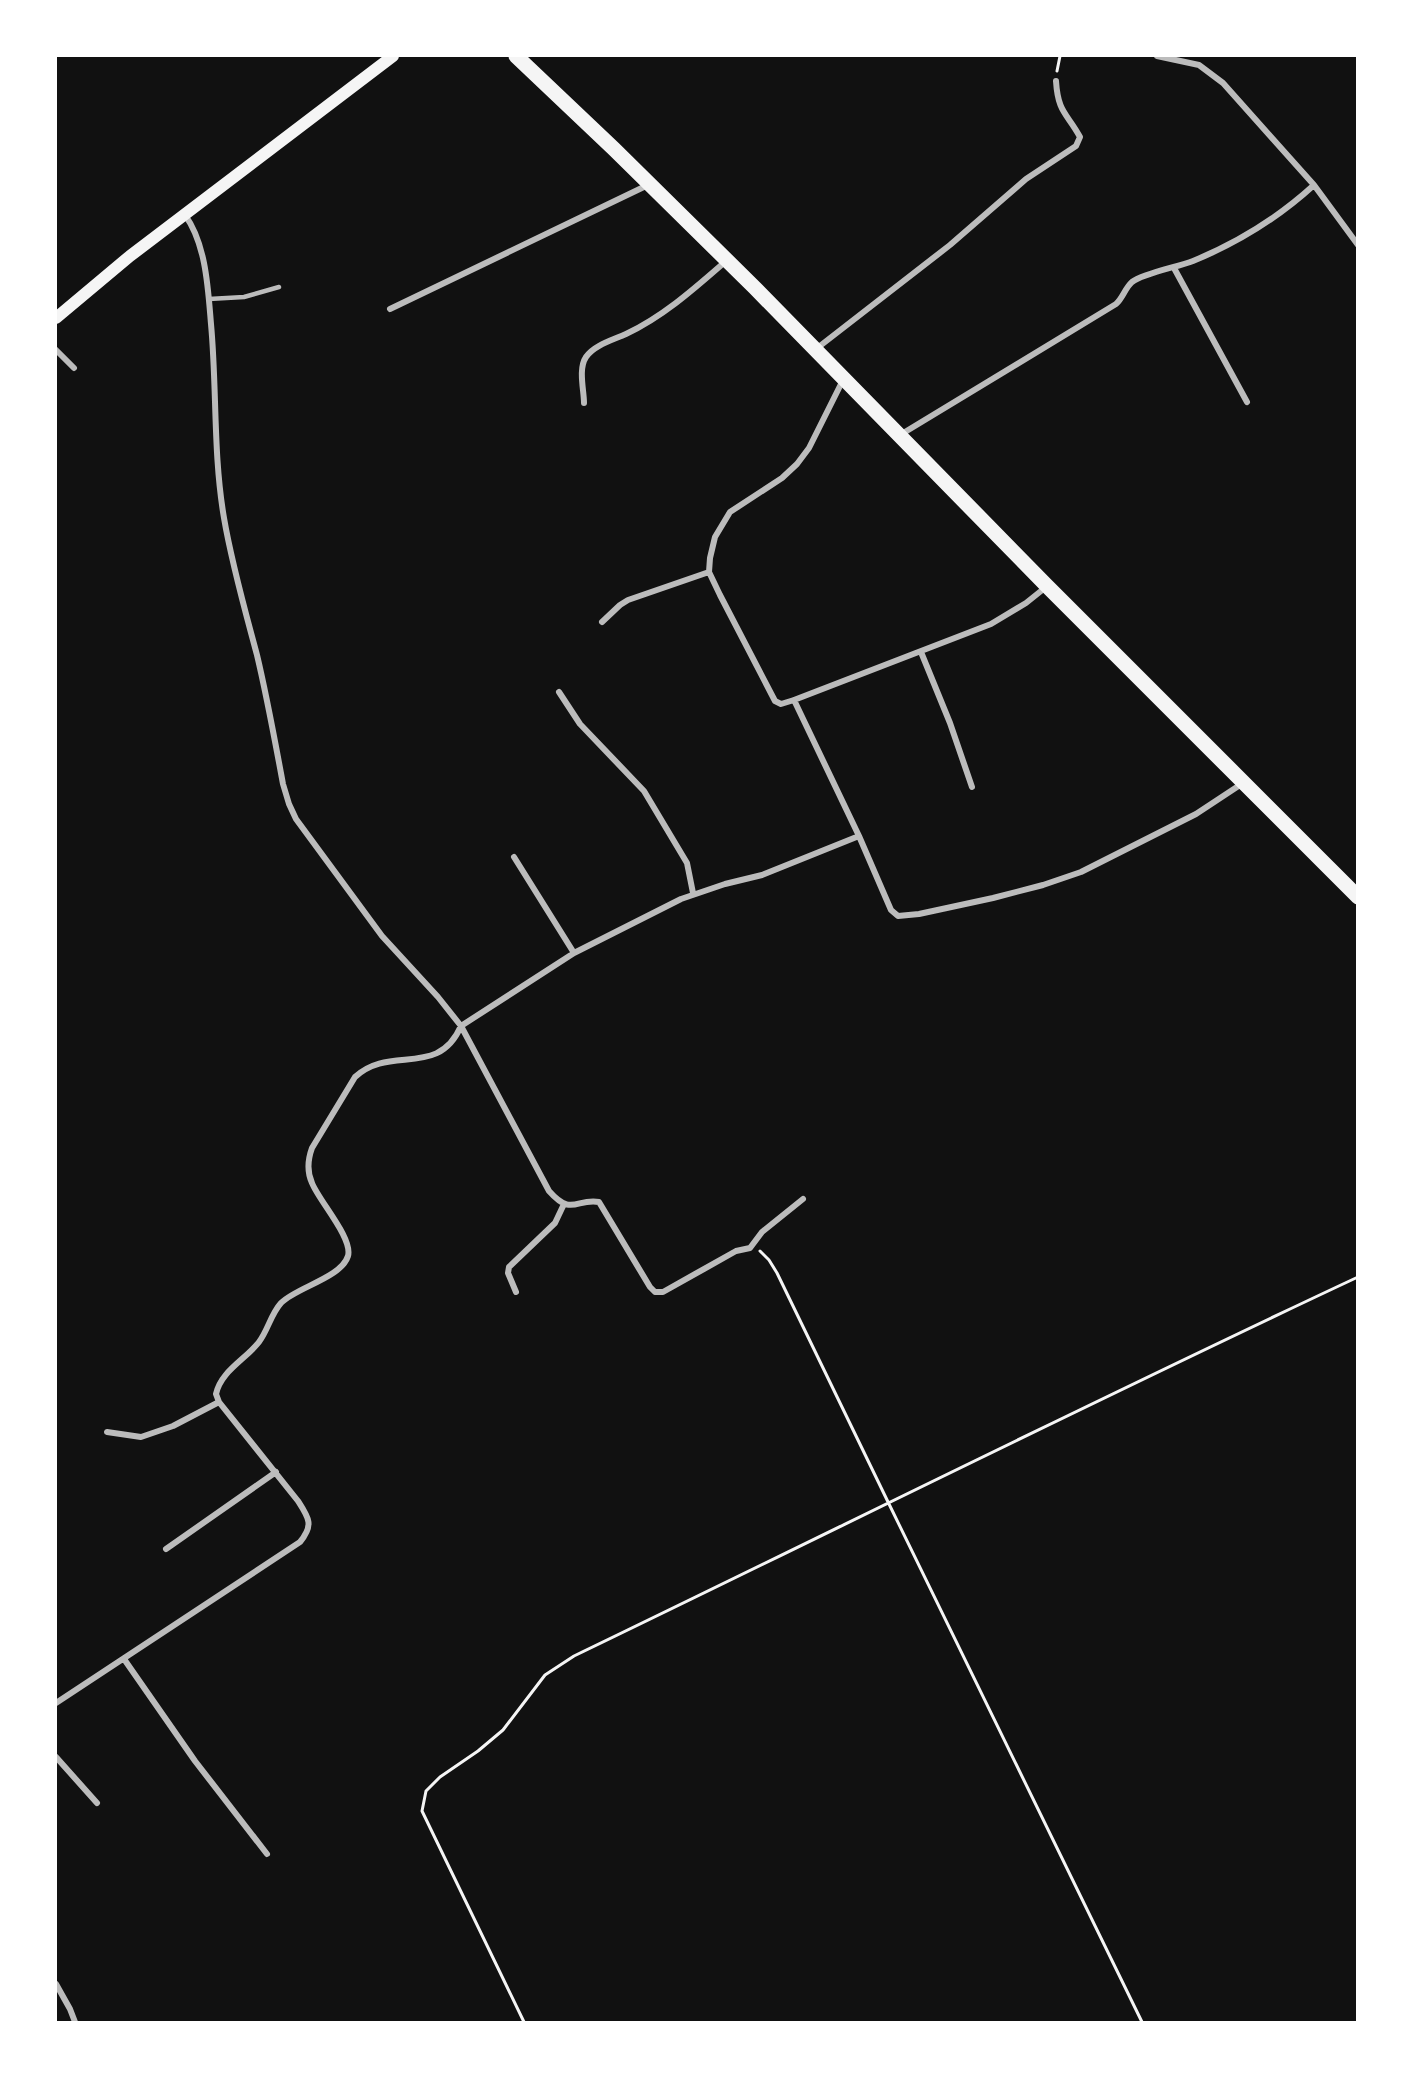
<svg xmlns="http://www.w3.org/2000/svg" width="1413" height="2078" font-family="'Roboto Condensed',sans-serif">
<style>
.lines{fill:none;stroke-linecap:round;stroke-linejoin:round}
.path{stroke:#f5f5f5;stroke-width:3}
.service{stroke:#bcbcbc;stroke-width:4.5}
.minor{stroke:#bcbcbc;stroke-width:6}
.secondary{stroke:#f5f5f5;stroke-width:12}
.primary{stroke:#f5f5f5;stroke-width:15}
</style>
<rect width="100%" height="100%" fill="#111"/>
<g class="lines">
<path class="path" d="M 1057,71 L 1060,56
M 760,1251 L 769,1260 L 777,1273 L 889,1504 L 1142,2022
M 524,2022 L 422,1811 L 426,1791 L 440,1777 L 478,1751 L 503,1730 L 545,1675 L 574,1656 C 835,1530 1095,1400 1358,1277"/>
<path class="service" d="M 209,299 L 244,297 L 279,287"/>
<path class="minor" d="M 1157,56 L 1199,65 L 1223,83 L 1314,185 L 1358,245
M 185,215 C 206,244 208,288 211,324 C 217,389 213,454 224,518 C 232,565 245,610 257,655 C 267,697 275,741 283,784 L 289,804 L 296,819 L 382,936 L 438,997 L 461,1026 L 549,1191 C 572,1217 576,1198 599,1202 L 650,1287 L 655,1292 L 663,1292 L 736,1251 L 750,1248 L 762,1232 L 803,1199
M 1174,268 L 1247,402
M 390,309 L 648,185
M 816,349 L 950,245 L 1026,179 L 1076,146 L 1080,137 C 1067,113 1058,113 1056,81
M 56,350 L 74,368
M 844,378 L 809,448 L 797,464 L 782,478 L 730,512 L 715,537 L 710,558 L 709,572 L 720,595 L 775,701 L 781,704 L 794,700 L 991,624 L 1026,603 L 1046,587
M 584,403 C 584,390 578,369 586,357 C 594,345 613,340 626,334 C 664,316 695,288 726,261
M 900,435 L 1116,304 C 1123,298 1125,288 1132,282 C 1144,273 1178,267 1193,261 C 1237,243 1279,217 1314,185
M 602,622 L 620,605 L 628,600 L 709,572
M 921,652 L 950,723 L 972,787
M 559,692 L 580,724 L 644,791 L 687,863 L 693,893
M 794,700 L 859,836 L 891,910 L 898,916 L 919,914 L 993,898 L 1043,885 L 1081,872 L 1196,814 L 1243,783
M 514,857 L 574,953
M 516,1292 L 508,1273 L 509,1267 L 555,1223 L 564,1204
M 107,1432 L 141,1437 L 173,1426 L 219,1402
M 166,1549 L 276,1472
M 124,1659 L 195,1761 L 267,1854
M 56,1703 L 300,1542 C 314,1525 309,1518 298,1501 L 219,1402 L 216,1394 C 221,1371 245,1360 259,1342 C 268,1330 271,1314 281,1303 C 297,1287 341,1278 348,1256 C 353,1238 319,1201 312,1183 C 307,1172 308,1159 312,1148 L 355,1077 C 390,1044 438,1079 461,1026 L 574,953 L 681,899 L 725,884 L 762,875 L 859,836
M 56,1757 L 97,1803
M 56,1984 L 70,2009 L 75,2022"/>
<path class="secondary" d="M 56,318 L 130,256 L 393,56"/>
<path class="primary" d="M 516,56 L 614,149 L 755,288 L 1047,586 L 1358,897"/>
</g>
<rect width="1413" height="2078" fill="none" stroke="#ffffff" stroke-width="114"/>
</svg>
